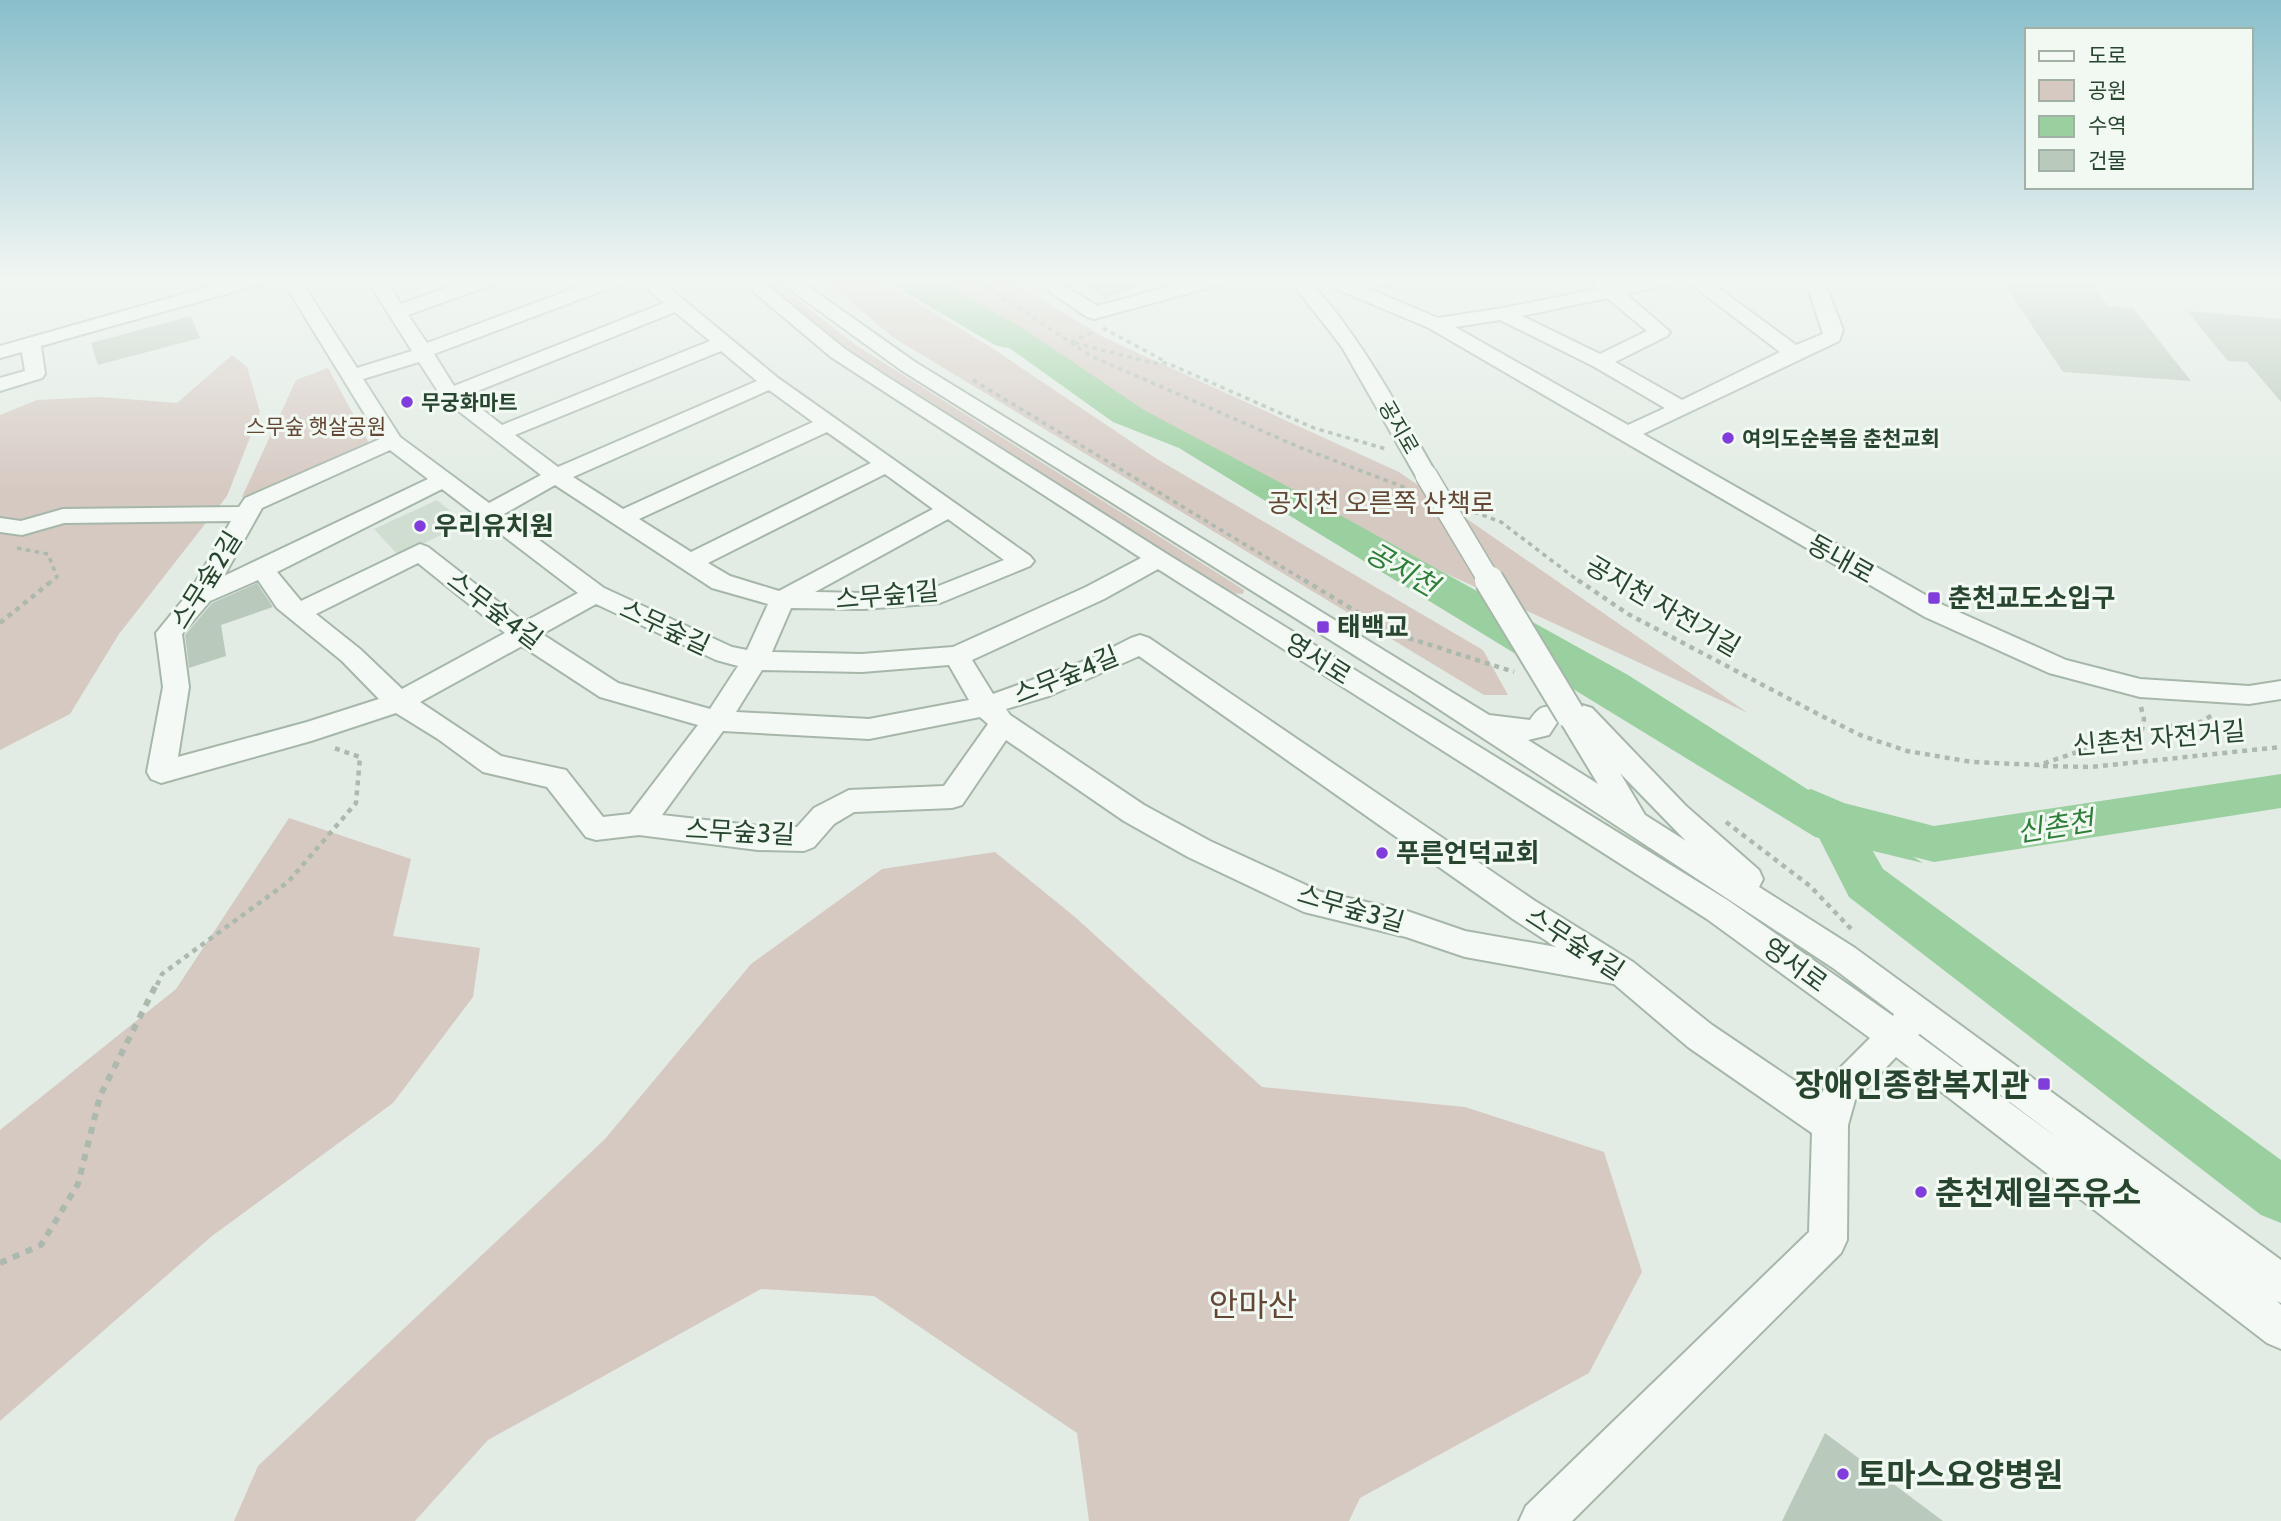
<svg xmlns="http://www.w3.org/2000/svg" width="2281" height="1521" font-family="Cabin,'Noto Sans KR',sans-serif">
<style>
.built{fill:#d0ded2}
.green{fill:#d6c9c2}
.water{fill:#9acf9f}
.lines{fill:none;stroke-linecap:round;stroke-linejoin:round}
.river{fill:#9acf9f;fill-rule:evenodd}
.building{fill:#b9cabc}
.minor-casing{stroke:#a6b7aa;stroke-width:4}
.path-far2{stroke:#abb9ae;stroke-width:3.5;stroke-dasharray:4.5 4.5;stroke-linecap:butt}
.path-far1{stroke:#abb9ae;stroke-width:4.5;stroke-dasharray:5 5;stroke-linecap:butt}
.path{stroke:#abb9ae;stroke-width:6;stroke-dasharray:7 7;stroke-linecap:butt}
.minor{fill:#f5f9f6;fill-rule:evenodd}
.minor-bridge-far1-casing{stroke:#a6b7aa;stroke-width:24;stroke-linecap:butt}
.minor-bridge-casing{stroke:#a6b7aa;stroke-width:32;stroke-linecap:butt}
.minor-bridge-far1{stroke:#f5f9f6;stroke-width:21}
.minor-bridge{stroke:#f5f9f6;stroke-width:28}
.poi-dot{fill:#813ddb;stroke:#f2f9f3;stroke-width:2.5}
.labels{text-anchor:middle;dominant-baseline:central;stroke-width:6;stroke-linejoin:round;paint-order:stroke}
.far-poi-label{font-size:21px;font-weight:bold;fill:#28462f;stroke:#f2f9f3;text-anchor:start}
.far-park-label{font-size:21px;fill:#634634;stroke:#f2f9f3}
.far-street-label{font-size:21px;fill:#28462f;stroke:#f2f9f3}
.park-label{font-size:26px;fill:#634634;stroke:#f2f9f3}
.poi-label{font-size:26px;font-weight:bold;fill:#28462f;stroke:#f2f9f3;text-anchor:start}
.street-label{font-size:26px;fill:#28462f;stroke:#f2f9f3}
.water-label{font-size:28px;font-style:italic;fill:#2e7e39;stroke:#f2f9f3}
.near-poi-label{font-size:32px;font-weight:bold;fill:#28462f;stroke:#f2f9f3;text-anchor:start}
.near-park-label{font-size:32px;fill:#634634;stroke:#f2f9f3}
</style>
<rect width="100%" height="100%" fill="#e2ece4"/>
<path class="built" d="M 437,500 L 465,523 L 399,556 L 374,529 Z"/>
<path class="green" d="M 757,278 L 769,278 L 857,346 L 1238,586 L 1244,590 L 1243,594 L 1229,593 L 848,349 Z
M 821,278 L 876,278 L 992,348 L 1157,459 L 1483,650 L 1508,695 L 1484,695 L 894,338 Z
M 934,278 L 1006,278 L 1105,338 L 1399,472 L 1748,713 L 1274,494 L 1067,374 Z
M 232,355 L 247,367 L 260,412 L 227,496 L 119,634 L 70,714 L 0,750 L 0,415 L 37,400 L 100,397 L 177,403 Z
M 328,368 L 370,445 L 242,497 L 296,380 Z
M 289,818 L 411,859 L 393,936 L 480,948 L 473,997 L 393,1103 L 212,1236 L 0,1421 L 0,1130 L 176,989 Z
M 995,852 L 1075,917 L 1262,1087 L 1465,1107 L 1604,1152 L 1642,1272 L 1589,1373 L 1360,1498 L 1349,1521 L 1089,1521 L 1077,1433 L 874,1296 L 761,1289 L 488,1440 L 415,1521 L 234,1521 L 258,1466 L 605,1139 L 751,964 L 882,869 Z"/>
<path class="water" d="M 911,278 L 934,278 L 1027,331 L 1144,410 L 1320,504 L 1628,675 L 1923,863 L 1815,837 L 1179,448 L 1113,422 Z"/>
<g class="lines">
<path class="river" d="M 887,278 L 922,278 L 1017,333 L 1021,339 L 1017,345 L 1006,348 L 995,345 L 891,284 Z
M 2281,774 L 2281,808 L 1934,862 L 1870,846 L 1883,869 L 2281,1160 L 2281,1223 L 2261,1215 L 1849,897 L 1815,830 L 1795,818 L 1788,806 L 1795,794 L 1811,789 L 1844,803 L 1934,826 Z"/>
</g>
<path class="building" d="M 1075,278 L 1152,278 L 1152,281 L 1105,298 Z
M 2000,278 L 2087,278 L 2108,306 L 2133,308 L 2191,381 L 2063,372 Z
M 2187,311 L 2281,319 L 2281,402 L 2247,362 L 2228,361 Z
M 191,316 L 200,338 L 98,365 L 91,343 Z
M 257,583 L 273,607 L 221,625 L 226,656 L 189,668 L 185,635 L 212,603 Z
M 1825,1433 L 1943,1521 L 1782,1521 Z"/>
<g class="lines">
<defs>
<path id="minor" d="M 240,278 L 271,278 L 268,282 L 41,346 L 45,374 L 42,378 L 0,391 L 0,378 L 25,371 L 22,352 L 0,358 L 0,346 Z
M 281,278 L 299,278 L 357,368 L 412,351 L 366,278 L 384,278 L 401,304 L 475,278 L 502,278 L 499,282 L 408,315 L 427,343 L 602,278 L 629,278 L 626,282 L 434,354 L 454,386 L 664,303 L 636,278 L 657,278 L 778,378 L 1030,556 L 1034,561 L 1030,566 L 940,603 L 864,609 L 791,608 L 772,652 L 862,654 L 953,647 L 1086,587 L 1141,558 L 831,357 L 737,278 L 758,278 L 845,349 L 886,376 L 1167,554 L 1729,901 L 1893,1016 L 1894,1014 L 1833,968 L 1413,692 L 901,370 L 774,278 L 796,278 L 915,362 L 1489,715 L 1530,720 C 1538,708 1543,704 1558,708 L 1562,715 L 1549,735 L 1528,740 L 1598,784 L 1563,726 L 1570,718 L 1568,715 L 1572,708 L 1582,705 L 1592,708 L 1686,806 L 1759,870 L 1763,879 L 1759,887 L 1855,948 L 2281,1260 L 2281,1303 L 2277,1301 L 2281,1305 L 2281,1349 L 2267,1343 L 1896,1057 L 1855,1100 L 1848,1125 L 1847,1240 L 1841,1253 L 1572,1521 L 1519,1521 L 1526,1506 L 1809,1232 L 1812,1133 L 1688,1047 L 1614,984 L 1465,957 L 1406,937 L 1304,912 L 1188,857 L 1124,821 L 1006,740 L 962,805 L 952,808 L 854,812 L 834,824 L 814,847 L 804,851 L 758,850 L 639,835 L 596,840 L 586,837 L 547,787 L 483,772 L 438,739 L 396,713 L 311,741 L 161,783 L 151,779 L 147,772 L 163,687 L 156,633 L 191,590 L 231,521 L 64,523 L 22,535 L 0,532 L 0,518 L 21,521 L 63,509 L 239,507 L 245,498 L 380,439 ZM 675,312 L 710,341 L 502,425 L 465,396 ZM 721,351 L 757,381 L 558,467 L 515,435 ZM 419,362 L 443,399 L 541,475 L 489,503 L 400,437 L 363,379 ZM 769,390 L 813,422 L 623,509 L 573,477 ZM 827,432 L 871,463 L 691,552 L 639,519 ZM 390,450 L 428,479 L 224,576 L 262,508 ZM 885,474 L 933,509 L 779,591 L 730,576 L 708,563 ZM 555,485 L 712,588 L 768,604 L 747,650 L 732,647 L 604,588 L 504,514 ZM 442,489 L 578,593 L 524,622 L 428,547 L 420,544 L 301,601 L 277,572 ZM 948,519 L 1004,560 L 936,587 L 864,593 L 815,592 ZM 418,563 L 505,633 L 402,689 L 360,649 L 316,614 ZM 1158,569 L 1707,919 L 1870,1038 L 1828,1080 L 1820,1098 L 1712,1025 L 1633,962 L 1535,901 L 1149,638 L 1140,635 L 1131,638 L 1090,659 L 993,694 L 972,660 L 1104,599 ZM 258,580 L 277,608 L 342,661 L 379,699 L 307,722 L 178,757 L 189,687 L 182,634 L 210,601 ZM 596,604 L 716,660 L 738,666 L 710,709 L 618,683 L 542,634 ZM 522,646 L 600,697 L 698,725 L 630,814 L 603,817 L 566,770 L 501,756 L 420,702 ZM 1139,656 L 1513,919 L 1556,947 L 1465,931 L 1407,911 L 1321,892 L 1210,841 L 1144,805 L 1010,715 L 1006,709 L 1049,696 ZM 949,665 L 969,700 L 869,719 L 736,712 L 762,670 L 862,672 ZM 980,717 L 988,724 L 944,786 L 849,790 L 814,808 L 797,827 L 758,826 L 662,815 L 723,731 L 869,739 ZM 1620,773 L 1686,841 L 1645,815 ZM 1920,1034 L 2060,1140 L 1918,1035 Z
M 1030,278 L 1052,278 L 1097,306 L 1201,278 L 1232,278 L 1229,282 L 1094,319 L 1087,317 Z
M 1288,278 L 1307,278 C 1361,337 1398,407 1437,475 L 1434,480 L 1418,480 L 1342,347 Z
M 1317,278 L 1348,281 L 1403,278 L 1400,282 L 1367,288 L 1438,318 L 1503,308 L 1597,289 L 1593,284 L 1602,278 L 1615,285 L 1648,278 L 1705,278 L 1796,345 L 1823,334 L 1805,278 L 1823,278 L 1843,330 L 1839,341 L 1643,434 L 1943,605 L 2066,660 L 2140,679 L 2249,686 L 2281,681 L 2281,699 L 2249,704 L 2140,697 L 2049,673 L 1925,617 L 1429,328 L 1320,282 ZM 1684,279 L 1780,352 L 1682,400 L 1615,362 L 1667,336 L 1670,332 L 1626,294 L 1682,282 ZM 1607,298 L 1647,331 L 1600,354 L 1522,316 ZM 1500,320 L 1593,366 L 1665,408 L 1628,425 L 1455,327 Z"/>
</defs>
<use href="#minor" class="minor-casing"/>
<path class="path-far2" d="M 973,278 L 1091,356 L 1299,447 L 1406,488
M 984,285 L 999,278
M 1103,328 L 1166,362
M 1071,342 L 1095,331
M 1075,343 L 1153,363 L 1167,363 L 1314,428 L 1386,449
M 973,380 L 1307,582
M 1474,512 L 1501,522 L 1580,582
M 17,548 L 48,554 L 57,577 L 51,582"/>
<path class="path-far1" d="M 1304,580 L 1390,632 L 1514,672
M 1578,580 L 1628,614 L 1818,714 L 1860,735 L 1907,751 L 1972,762 L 2039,765 L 2142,730 L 2201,722 L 2214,714
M 0,623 L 53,580
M 2141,707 L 2144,719 L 2142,730
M 2043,766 L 2091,767 L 2281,747
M 1726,822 L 1810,886 L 1854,932
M 157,985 L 162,974 L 288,882 L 356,803 L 360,757 L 331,747"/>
<path class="path" d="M 0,1263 L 41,1245 L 78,1184 L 100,1096 L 157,983"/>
<use href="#minor" class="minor"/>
<defs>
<path id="minor-bridge-far1" d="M 1426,475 L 1490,582"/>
<path id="minor-bridge" d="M 1489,580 L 1570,714"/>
</defs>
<use href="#minor-bridge-far1" class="minor-bridge-far1-casing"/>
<use href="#minor-bridge" class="minor-bridge-casing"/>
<use href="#minor-bridge-far1" class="minor-bridge-far1"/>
<use href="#minor-bridge" class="minor-bridge"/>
</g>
<linearGradient id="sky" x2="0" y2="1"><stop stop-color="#89bfcb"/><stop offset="0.57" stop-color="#f2f6f3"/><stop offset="1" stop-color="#f2f6f3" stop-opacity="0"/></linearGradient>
<rect width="2281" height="491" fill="url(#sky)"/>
<g class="poi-dot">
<circle cx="407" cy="402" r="7"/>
<circle cx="1728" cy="438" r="7"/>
<circle cx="420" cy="526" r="7"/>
<rect x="1927" y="591" width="14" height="14" rx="3.5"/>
<rect x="1316" y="620" width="14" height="14" rx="3.5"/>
<circle cx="1382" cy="853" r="7"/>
<rect x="2037" y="1077" width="14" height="14" rx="3.5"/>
<circle cx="1921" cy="1192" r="7"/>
<circle cx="1843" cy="1474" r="7"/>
</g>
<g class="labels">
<g class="far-poi-label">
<text x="421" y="402">무궁화마트</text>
<text x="1742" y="438">여의도순복음 춘천교회</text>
</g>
<g class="far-park-label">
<text x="316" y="426">스무숲 햇살공원</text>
</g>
<g class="far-street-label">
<text transform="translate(1399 427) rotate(60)">공지로</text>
</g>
<g class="park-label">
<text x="1381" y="503">공지천 오른쪽 산책로</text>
</g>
<g class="poi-label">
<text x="434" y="526">우리유치원</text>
<text x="1948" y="598">춘천교도소입구</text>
<text x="1337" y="627">태백교</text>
<text x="1396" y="853">푸른언덕교회</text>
</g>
<g class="street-label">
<text transform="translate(1841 559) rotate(29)">동내로</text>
<text transform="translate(206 580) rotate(-58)">스무숲2길</text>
<text transform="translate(887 595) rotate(-5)">스무숲1길</text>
<text transform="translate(1663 606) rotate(30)">공지천 자전거길</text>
<text transform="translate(495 610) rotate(37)">스무숲4길</text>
<text transform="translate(665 627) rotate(25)">스무숲길</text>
<text transform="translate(1318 659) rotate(32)">영서로</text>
<text transform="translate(1066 675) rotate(-22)">스무숲4길</text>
<text transform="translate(2159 738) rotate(-5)">신촌천 자전거길</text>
<text transform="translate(740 832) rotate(3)">스무숲3길</text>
<text transform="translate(1351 908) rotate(16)">스무숲3길</text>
<text transform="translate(1575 943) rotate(33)">스무숲4길</text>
<text transform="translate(1795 965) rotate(36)">영서로</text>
</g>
<g class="water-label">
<text transform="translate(1402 569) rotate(30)">공지천</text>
<text transform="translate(2055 826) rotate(-9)">신촌천</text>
</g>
<g class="near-poi-label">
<text x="2030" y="1084" text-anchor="end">장애인종합복지관</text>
<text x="1935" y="1192">춘천제일주유소</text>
<text x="1857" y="1474">토마스요양병원</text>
</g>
<g class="near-park-label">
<text x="1253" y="1304">안마산</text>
</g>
</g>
<rect x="2025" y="28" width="228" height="161" fill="#f2f9f3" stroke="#a1b1a5" stroke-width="2"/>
<rect x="2039" y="51" width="35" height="10" fill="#f5f9f6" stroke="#a1b1a5" stroke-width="2"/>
<text x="2088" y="63" font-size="21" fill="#28462f">도로</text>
<rect x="2039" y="80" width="35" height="21" fill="#d6c9c2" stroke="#a1b1a5" stroke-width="2"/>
<text x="2088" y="98" font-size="21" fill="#28462f">공원</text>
<rect x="2039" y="116" width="35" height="21" fill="#9acf9f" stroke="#a1b1a5" stroke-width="2"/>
<text x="2088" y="133" font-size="21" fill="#28462f">수역</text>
<rect x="2039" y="150" width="35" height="21" fill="#b9cabc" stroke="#a1b1a5" stroke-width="2"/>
<text x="2088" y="168" font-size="21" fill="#28462f">건물</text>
</svg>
